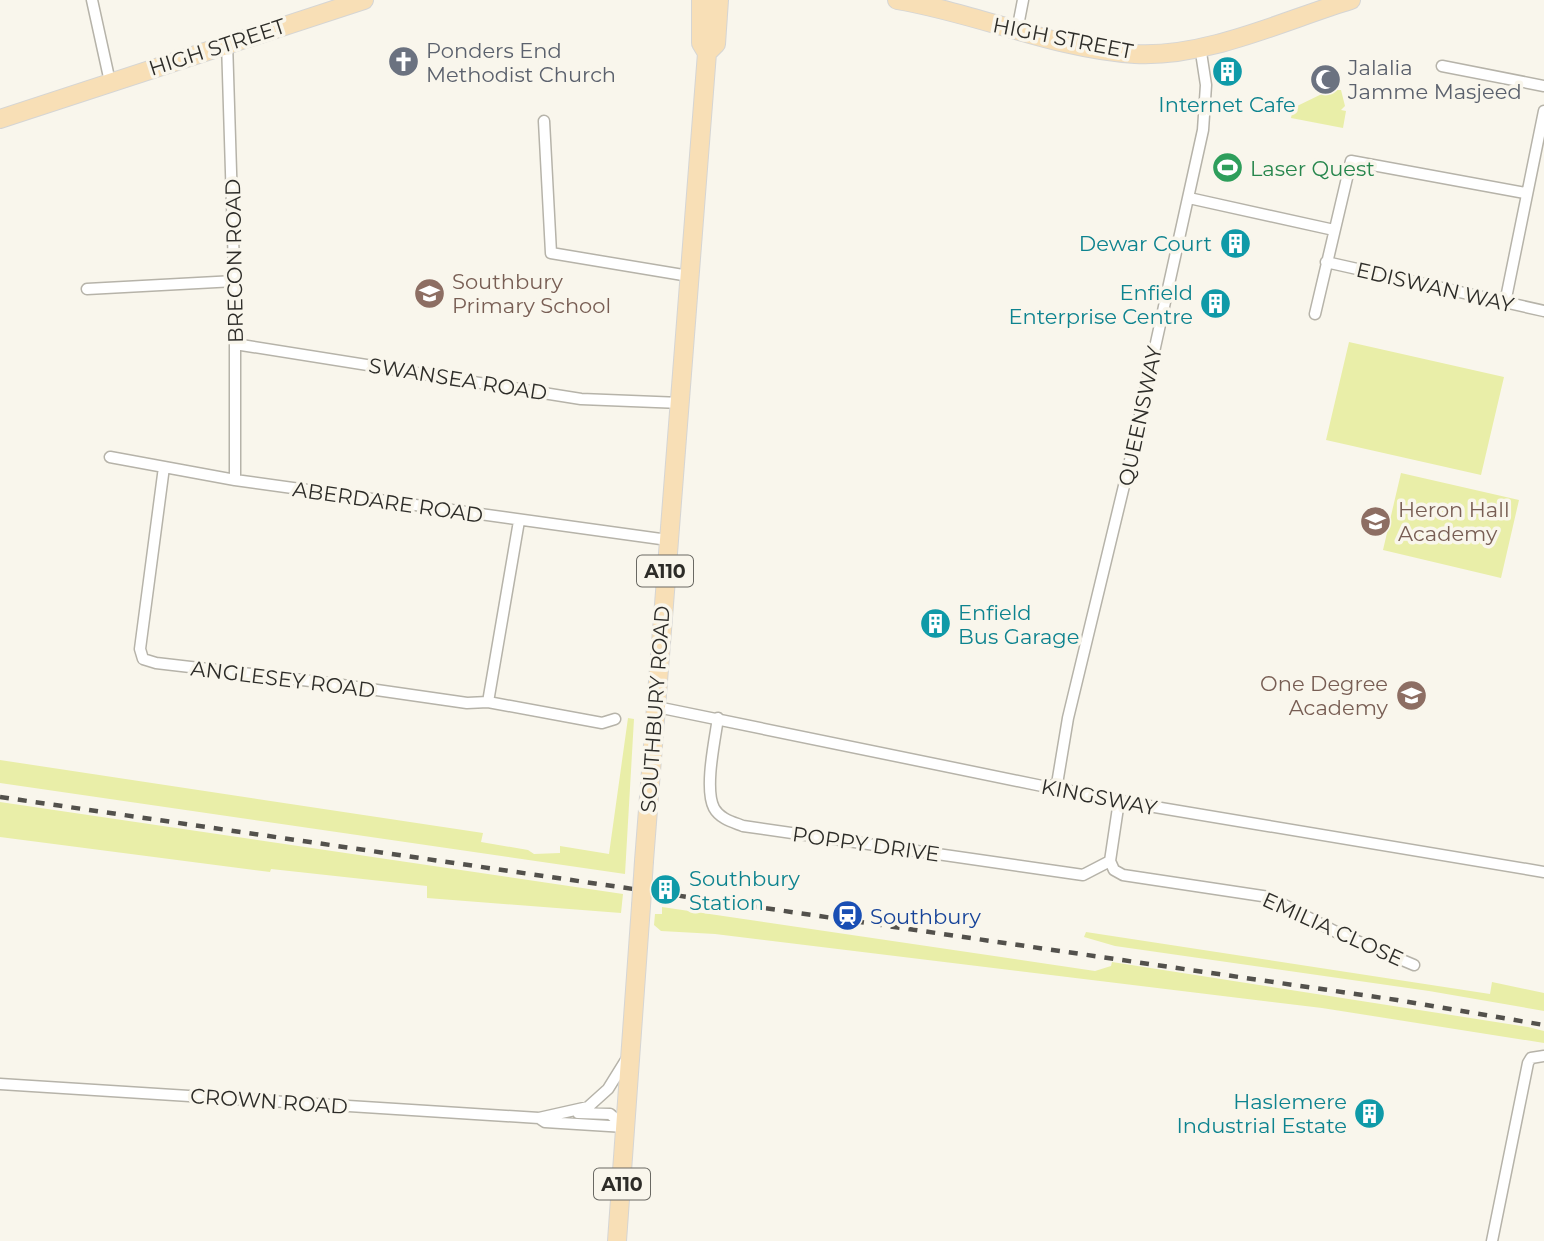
<svg xmlns="http://www.w3.org/2000/svg" width="1544" height="1241" font-family="Montserrat,sans-serif">
<style>
.green{fill:#e9eea8}
.lines{fill:none;stroke-linecap:round;stroke-linejoin:round}
.street-casing{stroke:#b6b3a9;stroke-width:13}
.primary-casing{stroke:#d5d5d4;stroke-width:20}
.street{stroke:#fff;stroke-width:10}
.primary{stroke:#f8dfb6;stroke-width:18}
.rail{stroke:#53514c;stroke-width:4.5;stroke-dasharray:9 9;stroke-linecap:butt}
.primary-bridge-casing{stroke:#d5d5d4;stroke-width:20;stroke-linecap:butt}
.primary-bridge{stroke:#f8dfb6;stroke-width:18}
.labels{text-anchor:middle;dominant-baseline:central;stroke-width:7;stroke-linejoin:round;paint-order:stroke}
.shield{fill:#f9f6ec;stroke:#6a6963;stroke-width:2}
.shield-label{font-size:19px;font-weight:bold;fill:#2d2c28}
.street-label{font-size:21px;fill:#2d2c28;stroke:#f9f6ec}
.worship-label{font-size:21px;fill:#5b616d;stroke:#f9f6ec;text-anchor:start}
.culture-label{font-size:21px;fill:#0d838f;stroke:#f9f6ec;text-anchor:end}
.leisure-label{font-size:21px;fill:#27864d;stroke:#f9f6ec;text-anchor:start}
.education-label{font-size:21px;fill:#785e54;stroke:#f9f6ec;text-anchor:start}
.transit-label{font-size:21px;fill:#164399;stroke:#f9f6ec;text-anchor:start}
</style>
<rect width="100%" height="100%" fill="#f9f6ec"/>
<path class="green" d="M 1330,90 L 1341,90 L 1345,106 L 1341,110 L 1346,111 L 1343,128 L 1291,118 L 1293,108 Z
M 1349,342 L 1504,377 L 1481,475 L 1326,440 Z
M 1401,473 L 1519,500 L 1501,578 L 1383,550 Z
M 628,718 L 634,719 L 625,874 L 0,783 L 0,760 L 483,833 L 481,842 L 528,850 L 534,854 L 560,853 L 560,846 L 609,854 Z
M 0,802 L 623,894 L 621,913 L 427,898 L 427,886 L 271,869 L 270,872 L 0,837 Z
M 662,907 L 1095,971 L 1111,966 L 1112,962 L 1528,1027 L 1544,1031 L 1544,1043 L 1322,1008 L 715,934 L 661,931 L 654,925 L 655,914 L 662,914 Z
M 1086,932 L 1490,994 L 1492,982 L 1544,993 L 1544,1011 L 1429,991 L 1115,946 L 1084,937 Z"/>
<g class="lines">
<defs>
<path id="street" d="M 92,0 L 110,82
M 1017,31 L 1023,0
M 227,42 L 235,301 L 235,480
M 1442,66 L 1544,86
M 544,121 L 551,253 L 689,276
M 1189,198 L 1334,230
M 1326,262 L 1544,311
M 87,289 L 235,281
M 1505,303 L 1544,111
M 1315,314 L 1351,161 L 1525,193
M 235,344 L 581,399 L 681,403
M 110,457 L 235,480 L 668,540
M 164,467 L 140,649 L 143,659 L 156,663 L 328,683 L 467,703 L 488,702 L 602,723 L 615,719
M 488,702 L 519,521
M 657,707 L 1047,787 L 1057,784
M 718,718 C 715,739 704,789 714,808 C 720,819 733,822 743,826 L 1083,875 L 1110,861
M 1057,784 L 1068,718 L 1129,465 L 1203,130 L 1206,85 L 1200,46
M 1057,784 L 1061,789 L 1119,801 L 1544,872
M 1119,801 L 1110,861 L 1114,870 L 1123,875 L 1269,897 L 1338,933 L 1414,965
M 0,1084 L 539,1118 L 545,1122 L 625,1127
M 578,1113 L 610,1114 L 625,1127
M 539,1118 L 588,1107 L 608,1089 L 626,1060
M 1492,1241 L 1528,1063 L 1531,1058 L 1544,1056"/>
<path id="primary" d="M 897,0 C 977,13 1054,49 1135,54 C 1206,58 1285,20 1351,0
M 707,53 L 716,44 L 719,0
M 0,119 L 364,0
M 644,861 L 707,53 L 701,43 L 701,0
M 617,1241 L 641,906"/>
</defs>
<use href="#street" class="street-casing"/>
<use href="#primary" class="primary-casing"/>
<use href="#street" class="street"/>
<use href="#primary" class="primary"/>
<path class="rail" d="M 0,797 L 1397,1000 L 1544,1025"/>
<defs>
<path id="primary-bridge" d="M 641,906 L 644,861"/>
</defs>
<use href="#primary-bridge" class="primary-bridge-casing"/>
<use href="#primary-bridge" class="primary-bridge"/>
</g>
<defs>
<symbol id="church-disc" viewBox="-11 -11 22 22"><circle r="9.5" fill="#6b7280" stroke="#f9f6ec"/><path d="M-1.2-6h2.4v3.5h3.3v2.4h-3.3V6h-2.4V-.1h-3.3v-2.4h3.3Z" fill="#fff"/></symbol>
<symbol id="building-disc" viewBox="-11 -11 22 22"><circle r="9.5" fill="#0f9aa8" stroke="#f9f6ec"/><path d="M-4-6H4V6H1V3H-1V6H-4ZM-2.5-4.3h1.7v1.8h-1.7ZM.8-4.3h1.7v1.8H.8ZM-2.5-1h1.7V.8h-1.7ZM.8-1h1.7V.8H.8Z" fill="#fff"/></symbol>
<symbol id="mosque-disc" viewBox="-11 -11 22 22"><circle r="9.5" fill="#6b7280" stroke="#f9f6ec"/><path d="M3.5-4.9A6 6 0 1 0 3.5 4.9A5 5 0 1 1 3.5-4.9Z" fill="#fff"/></symbol>
<symbol id="stadium-disc" viewBox="-11 -11 22 22"><circle r="9.5" fill="#2e9e5b" stroke="#f9f6ec"/><path d="M0-5a6.5 5 0 1 0 0 10a6.5 5 0 1 0 0-10ZM-3.5-1.8h7v3.6h-7Z" fill="#fff"/></symbol>
<symbol id="school-disc" viewBox="-11 -11 22 22"><circle r="9.5" fill="#8d6e63" stroke="#f9f6ec"/><path d="M0-5L7-2L0 1L-7-2ZM-4 1L0 2.5L4 1V4Q0 6-4 4Z" fill="#fff"/></symbol>
<symbol id="station-disc" viewBox="-11 -11 22 22"><circle r="9.5" fill="#1a4fb4" stroke="#f9f6ec"/><path d="M-3-6H3Q5-6 5-4V2Q5 4 3 4L4.5 6H3L1.5 4h-3L-3 6H-4.5L-3 4Q-5 4-5 2V-4Q-5-6-3-6ZM-3.5-4v3h7v-3ZM-3.5 1v1.5H-2V1ZM2 1v1.5H3.5V1Z" fill="#fff"/></symbol>
</defs>
<g fill-rule="evenodd">
<use href="#church-disc" x="386" y="44" width="35" height="35"/>
<use href="#building-disc" x="1210" y="54" width="35" height="35"/>
<use href="#mosque-disc" x="1308" y="62" width="35" height="35"/>
<use href="#stadium-disc" x="1210" y="150" width="35" height="35"/>
<use href="#building-disc" x="1218" y="226" width="35" height="35"/>
<use href="#school-disc" x="412" y="276" width="35" height="35"/>
<use href="#building-disc" x="1198" y="286" width="35" height="35"/>
<use href="#school-disc" x="1358" y="504" width="35" height="35"/>
<use href="#building-disc" x="918" y="606" width="35" height="35"/>
<use href="#school-disc" x="1394" y="678" width="35" height="35"/>
<use href="#building-disc" x="648" y="872" width="35" height="35"/>
<use href="#station-disc" x="830" y="898" width="35" height="35"/>
<use href="#building-disc" x="1352" y="1096" width="35" height="35"/>
</g>
<g class="labels">
<g class="shield">
<rect x="637" y="555.5" width="56" height="31" rx="5"/>
<rect x="594" y="1168.5" width="56" height="31" rx="5"/>
</g>
<g class="shield-label">
<text x="665" y="571">A110</text>
<text x="622" y="1184">A110</text>
</g>
<g class="street-label">
<text transform="translate(1063 38) rotate(11)">HIGH STREET</text>
<text transform="translate(217 47) rotate(-18)">HIGH STREET</text>
<text transform="translate(234 261) rotate(-91)">BRECON ROAD</text>
<text transform="translate(1435 287) rotate(13)">EDISWAN WAY</text>
<text transform="translate(458 379) rotate(9)">SWANSEA ROAD</text>
<text transform="translate(1140 416) rotate(-78)">QUEENSWAY</text>
<text transform="translate(388 502) rotate(8)">ABERDARE ROAD</text>
<text transform="translate(283 679) rotate(7)">ANGLESEY ROAD</text>
<text transform="translate(655 709) rotate(-86)">SOUTHBURY ROAD</text>
<text transform="translate(1099 797) rotate(11)">KINGSWAY</text>
<text transform="translate(866 844) rotate(8)">POPPY DRIVE</text>
<text transform="translate(1333 929) rotate(24)">EMILIA CLOSE</text>
<text transform="translate(269 1101) rotate(4)">CROWN ROAD</text>
</g>
<g class="worship-label">
<text x="426" y="50">Ponders End<tspan x="426" dy="24">Methodist Church</tspan></text>
<text x="1348" y="67">Jalalia<tspan x="1348" dy="24">Jamme Masjeed</tspan></text>
</g>
<g class="culture-label">
<text x="1227" y="104" text-anchor="middle">Internet Cafe</text>
<text x="1212" y="243">Dewar Court</text>
<text x="1193" y="292">Enfield<tspan x="1193" dy="24">Enterprise Centre</tspan></text>
<text x="958" y="612" text-anchor="start">Enfield<tspan x="958" dy="24">Bus Garage</tspan></text>
<text x="689" y="878" text-anchor="start">Southbury<tspan x="689" dy="24">Station</tspan></text>
<text x="1347" y="1101">Haslemere<tspan x="1347" dy="24">Industrial Estate</tspan></text>
</g>
<g class="leisure-label">
<text x="1250" y="168">Laser Quest</text>
</g>
<g class="education-label">
<text x="452" y="281">Southbury<tspan x="452" dy="24">Primary School</tspan></text>
<text x="1398" y="509">Heron Hall<tspan x="1398" dy="24">Academy</tspan></text>
<text x="1388" y="683" text-anchor="end">One Degree<tspan x="1388" dy="24">Academy</tspan></text>
</g>
<g class="transit-label">
<text x="870" y="916">Southbury</text>
</g>
</g>
</svg>
